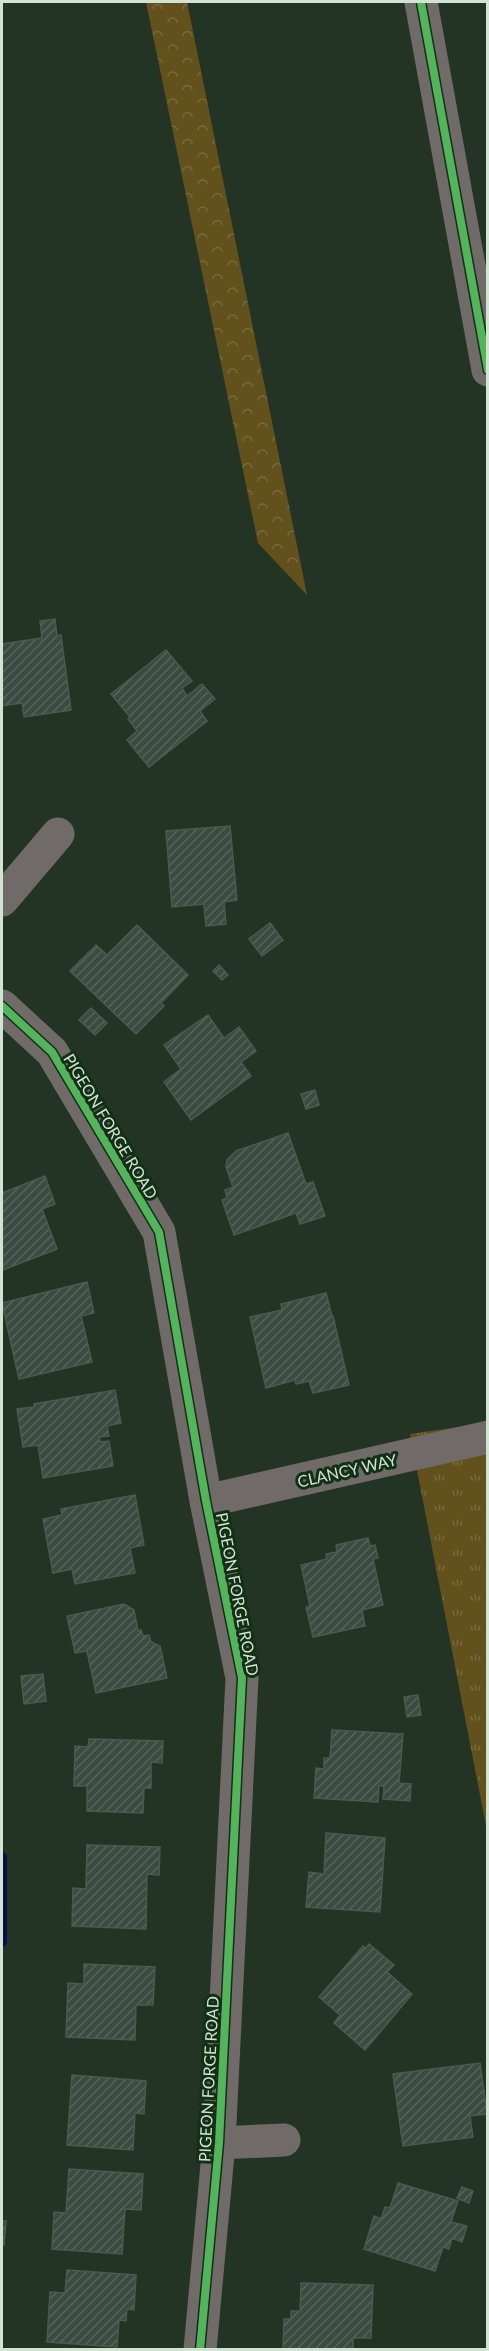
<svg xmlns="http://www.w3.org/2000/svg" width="489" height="2351" font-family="Lato,sans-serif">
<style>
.grass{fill:url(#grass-tufts)}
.forest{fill:url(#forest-crowns)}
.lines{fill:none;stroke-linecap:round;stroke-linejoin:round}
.stream{stroke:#061049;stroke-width:10}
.building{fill:url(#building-hatch);stroke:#495a4f;stroke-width:1.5}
.minor{stroke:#706b68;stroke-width:33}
.cycleway-casing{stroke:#123015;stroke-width:11}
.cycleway{stroke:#56b35d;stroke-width:8}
.labels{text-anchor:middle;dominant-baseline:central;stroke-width:6;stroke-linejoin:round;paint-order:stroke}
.street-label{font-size:16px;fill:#d2e3d2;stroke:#123015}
</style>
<defs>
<pattern id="grass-tufts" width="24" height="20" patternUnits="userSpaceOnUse" patternTransform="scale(1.5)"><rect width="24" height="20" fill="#63511d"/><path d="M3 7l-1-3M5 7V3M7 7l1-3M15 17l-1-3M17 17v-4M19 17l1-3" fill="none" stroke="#786a3d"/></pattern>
<pattern id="forest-crowns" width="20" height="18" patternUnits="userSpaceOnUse" patternTransform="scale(1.5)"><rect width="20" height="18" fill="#63511d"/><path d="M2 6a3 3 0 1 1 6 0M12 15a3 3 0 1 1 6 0" fill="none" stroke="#786a3d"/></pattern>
<pattern id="building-hatch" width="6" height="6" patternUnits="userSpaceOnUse" patternTransform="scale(1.5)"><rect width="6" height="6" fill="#3b4b41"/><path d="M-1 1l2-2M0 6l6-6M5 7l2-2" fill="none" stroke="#56655c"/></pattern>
</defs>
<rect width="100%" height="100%" fill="#233425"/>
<path class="grass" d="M 487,1423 L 487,1831 L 410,1434 Z"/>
<path class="forest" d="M 146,2 L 187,2 L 307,595 L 258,543 Z"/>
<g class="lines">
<path class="stream" d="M 2,1857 L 2,1942"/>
</g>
<path class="building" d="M 55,619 L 57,636 L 61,635 L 71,710 L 24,717 L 22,703 L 2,706 L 2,644 L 42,638 L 40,621 Z
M 166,650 L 192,681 L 182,688 L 187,696 L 202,684 L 215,699 L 200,711 L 207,721 L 149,767 L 127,740 L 137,731 L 128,719 L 130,717 L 111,694 Z
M 230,826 L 237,900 L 224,902 L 226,924 L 206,926 L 204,904 L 172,907 L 166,831 Z
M 270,923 L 283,940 L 262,956 L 249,939 Z
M 137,925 L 188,975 L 161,1003 L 164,1006 L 136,1034 L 70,971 L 96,945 L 107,955 Z
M 219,965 L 228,975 L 222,980 L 213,971 Z
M 91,1008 L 107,1023 L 95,1035 L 79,1020 Z
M 208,1015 L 224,1038 L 239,1027 L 256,1051 L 241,1062 L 251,1076 L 191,1120 L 164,1082 L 181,1069 L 164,1045 Z
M 315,1090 L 319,1105 L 306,1109 L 301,1094 Z
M 288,1133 L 306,1184 L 313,1182 L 325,1216 L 300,1224 L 296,1213 L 234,1235 L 222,1200 L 227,1198 L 225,1190 L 233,1187 L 226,1167 L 227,1160 L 236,1151 Z
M 45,1176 L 55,1204 L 42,1209 L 57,1249 L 3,1270 L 2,1193 Z
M 87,1282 L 94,1313 L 81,1316 L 92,1362 L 19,1379 L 2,1303 Z
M 326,1293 L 332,1316 L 333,1316 L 349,1385 L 313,1393 L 309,1381 L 296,1384 L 295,1380 L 266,1388 L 250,1317 L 282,1310 L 281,1304 Z
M 115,1390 L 121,1423 L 107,1426 L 109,1436 L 99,1437 L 100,1442 L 109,1441 L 113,1466 L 43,1478 L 38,1445 L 23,1447 L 17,1409 L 34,1407 L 34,1404 Z
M 135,1495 L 144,1545 L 130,1548 L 135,1573 L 75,1584 L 72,1569 L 53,1573 L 43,1519 L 62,1515 L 61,1509 Z
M 368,1538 L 370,1546 L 375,1545 L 378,1558 L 373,1559 L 383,1605 L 362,1610 L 365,1626 L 313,1637 L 306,1607 L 310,1606 L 301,1565 L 327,1559 L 326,1554 L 337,1552 L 336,1545 Z
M 124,1604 L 134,1610 L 138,1631 L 141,1630 L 143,1636 L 149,1635 L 151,1642 L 160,1646 L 167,1678 L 96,1693 L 87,1651 L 75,1653 L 67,1616 Z
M 43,1674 L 46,1701 L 24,1704 L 21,1676 Z
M 418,1695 L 421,1715 L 407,1717 L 404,1697 Z
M 332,1730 L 403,1734 L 399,1783 L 411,1784 L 410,1801 L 383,1799 L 384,1787 L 379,1785 L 378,1802 L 314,1798 L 316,1768 L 324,1769 L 324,1758 L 330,1758 Z
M 89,1739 L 163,1741 L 162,1763 L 151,1762 L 151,1788 L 144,1788 L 143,1813 L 87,1811 L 87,1786 L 74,1786 L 75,1746 L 88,1747 Z
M 326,1833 L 385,1838 L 380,1912 L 306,1907 L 309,1872 L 324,1874 Z
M 87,1845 L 160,1847 L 159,1875 L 147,1874 L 146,1929 L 72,1926 L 73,1888 L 86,1889 Z
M 369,1944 L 394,1965 L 387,1972 L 412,1994 L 365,2050 L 334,2023 L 340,2015 L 319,1997 L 363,1946 L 366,1948 Z
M 84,1964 L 155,1967 L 153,2005 L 136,2005 L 135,2040 L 66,2037 L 68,1983 L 84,1984 Z
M 480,2063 L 487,2114 L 470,2116 L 473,2137 L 403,2146 L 393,2074 Z
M 72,2075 L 146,2081 L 144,2114 L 135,2113 L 133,2150 L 67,2145 Z
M 69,2169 L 143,2174 L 141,2210 L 125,2209 L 122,2254 L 52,2249 L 54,2212 L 66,2213 Z
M 398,2183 L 458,2201 L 451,2222 L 467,2226 L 462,2242 L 452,2238 L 449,2249 L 443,2247 L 435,2271 L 364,2249 L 374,2216 L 381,2219 L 385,2207 L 390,2208 Z
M 462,2187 L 473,2191 L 469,2203 L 457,2198 Z
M 2,2221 L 6,2221 L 4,2245 L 2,2245 Z
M 67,2270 L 136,2275 L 134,2310 L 127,2309 L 126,2321 L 119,2320 L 117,2347 L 47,2342 L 50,2292 L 65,2293 Z
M 301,2283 L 373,2285 L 371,2338 L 353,2338 L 353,2350 L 283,2350 L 284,2319 L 291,2319 L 291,2311 L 300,2311 Z"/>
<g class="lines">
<path class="minor" d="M 421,2 L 488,370
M 2,900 L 58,834
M 2,1006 L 52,1052 L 159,1232 L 206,1501 L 242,1678 L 219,2143 L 200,2350
M 206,1501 L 488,1437
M 219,2143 L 284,2140"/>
<defs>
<path id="cycleway" d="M 421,2 L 488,370
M 2,1006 L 52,1052 L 159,1232 L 206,1501 L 242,1678 L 219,2143 L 200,2350"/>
</defs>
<use href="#cycleway" class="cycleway-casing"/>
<use href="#cycleway" class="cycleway"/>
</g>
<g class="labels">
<g class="street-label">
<text transform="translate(111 1126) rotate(59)">PIGEON FORGE ROAD</text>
<text transform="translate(347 1470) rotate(-13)">CLANCY WAY</text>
<text transform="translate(238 1594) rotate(79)">PIGEON FORGE ROAD</text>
<text transform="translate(208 2079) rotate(-87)">PIGEON FORGE ROAD</text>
</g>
</g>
<rect width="489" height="2351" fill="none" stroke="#d2e3d2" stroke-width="6"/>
</svg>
